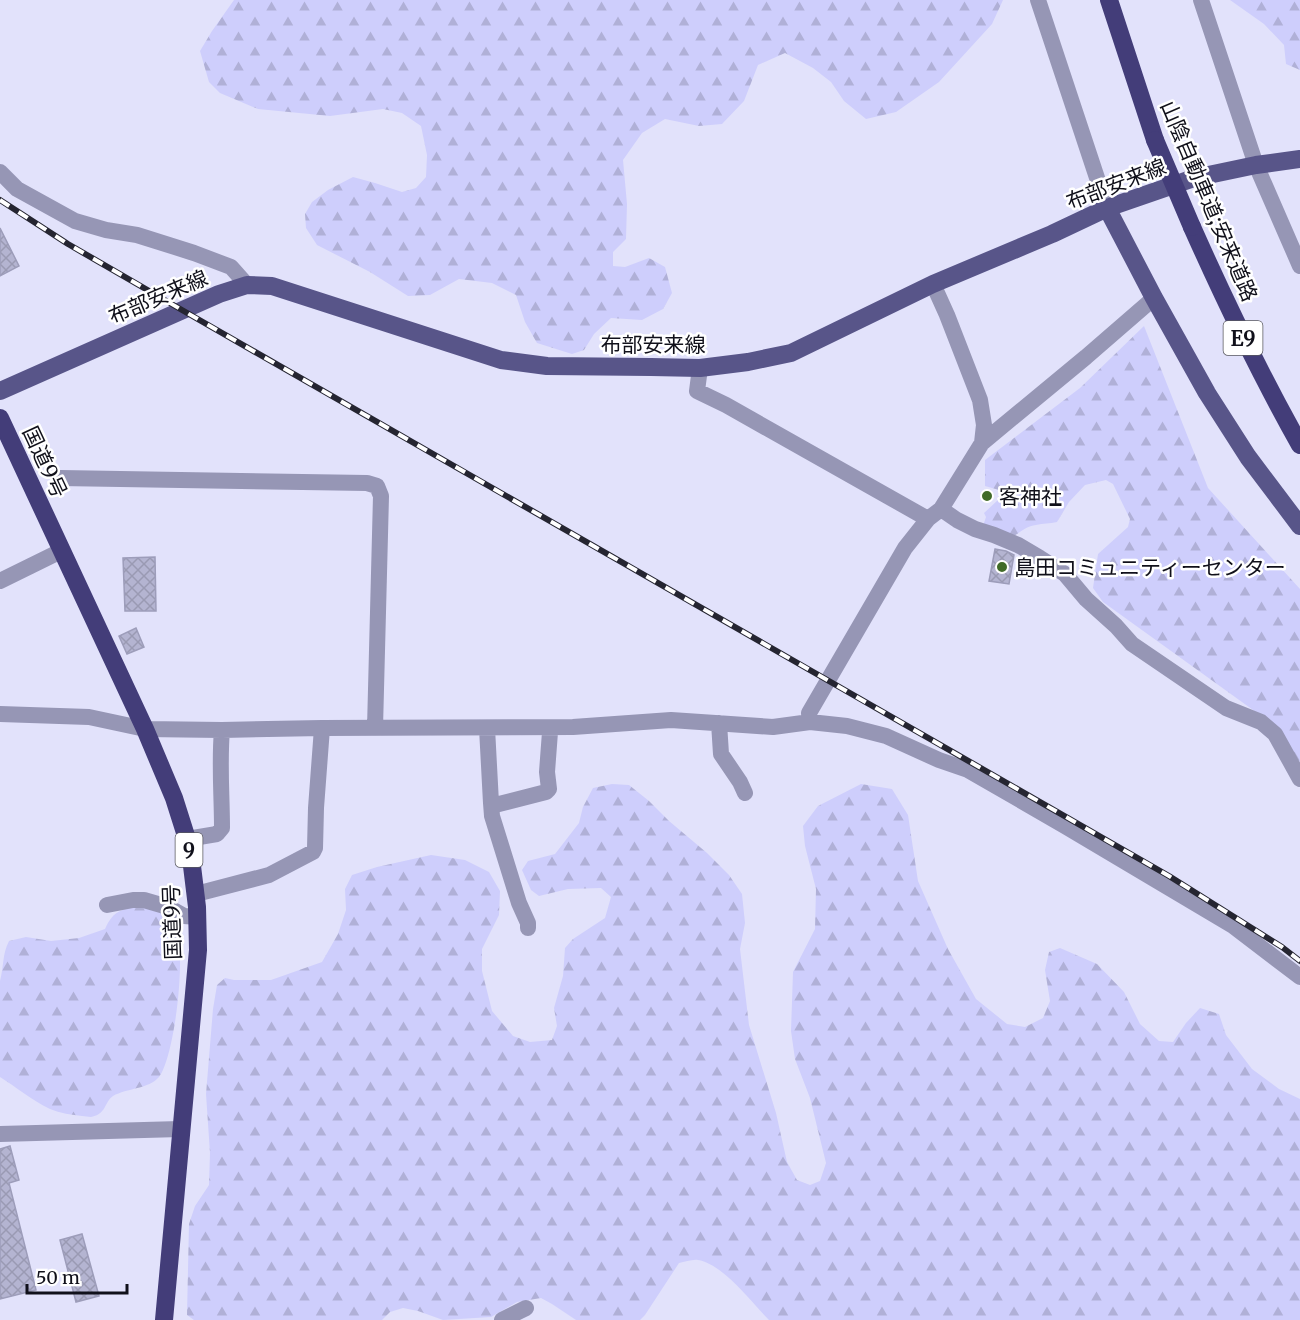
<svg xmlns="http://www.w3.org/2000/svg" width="1300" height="1320" font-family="Merriweather,'Noto Sans JP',serif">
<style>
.forest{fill:url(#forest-firs)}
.building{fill:url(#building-cross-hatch);stroke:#9d9dba;stroke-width:1.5}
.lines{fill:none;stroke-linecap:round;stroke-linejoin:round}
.minor{stroke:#9696b5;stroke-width:16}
.major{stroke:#585589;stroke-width:18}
.highway{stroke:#433d79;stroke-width:18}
.rail-casing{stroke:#252531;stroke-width:6}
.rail{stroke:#fff;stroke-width:4;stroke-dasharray:11;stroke-linecap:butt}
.highway-bridge{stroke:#433d79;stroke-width:18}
.poi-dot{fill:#416b28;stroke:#fff;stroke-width:2}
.labels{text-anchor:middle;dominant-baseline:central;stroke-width:5;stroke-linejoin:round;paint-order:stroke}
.shield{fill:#fff;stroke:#58585f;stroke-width:1.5}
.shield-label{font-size:20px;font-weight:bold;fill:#10101a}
.street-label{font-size:21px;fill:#10101a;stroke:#fff}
.poi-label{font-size:21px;fill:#10101a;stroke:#fff;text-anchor:start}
</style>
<defs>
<pattern id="forest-firs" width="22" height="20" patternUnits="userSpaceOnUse" patternTransform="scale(1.5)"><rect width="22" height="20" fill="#cecefc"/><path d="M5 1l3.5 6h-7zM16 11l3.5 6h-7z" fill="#b0b0d7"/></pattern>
<pattern id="building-cross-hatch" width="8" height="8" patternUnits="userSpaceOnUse" patternTransform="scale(1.5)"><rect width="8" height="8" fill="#b4b4d1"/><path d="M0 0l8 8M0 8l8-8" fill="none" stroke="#9a9ab3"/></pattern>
</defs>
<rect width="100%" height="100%" fill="#e2e2fb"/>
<path class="forest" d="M 234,0 L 1003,0 L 992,24 L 939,82 L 896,112 L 866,119 L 844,101 L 831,82 L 813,68 L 785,53 L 758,65 L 744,101 L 722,124 L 699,126 L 665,119 L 642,133 L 623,160 L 627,204 L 626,239 L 613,252 L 613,266 L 625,267 L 649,258 L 665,267 L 672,293 L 663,309 L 642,320 L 611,318 L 594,334 L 584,350 L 572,354 L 537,343 L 525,322 L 516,295 L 492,283 L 459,279 L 430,295 L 408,296 L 370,272 L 317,245 L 306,228 L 305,214 L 312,202 L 328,190 L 353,177 L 375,183 L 402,192 L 416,188 L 426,177 L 427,155 L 421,126 L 402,113 L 383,109 L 330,116 L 258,109 L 220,93 L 209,82 L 200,51 L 212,31 Z
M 1230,0 L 1300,0 L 1300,70 L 1286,64 L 1284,45 L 1264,24 Z
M 1144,326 L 1208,488 L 1300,589 L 1300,762 L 1260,715 L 1103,602 L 1093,588 L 1098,554 L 1128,527 L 1130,519 L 1113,484 L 1106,480 L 1085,485 L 1069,502 L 1057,522 C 1050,524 1043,523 1036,525 C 1027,526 1020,532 1013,537 L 983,526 L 986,517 L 984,513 L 998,500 L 999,490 L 985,486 L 985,460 L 1080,388 Z
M 612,784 L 629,785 L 649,801 L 669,821 L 707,853 L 729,875 L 742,894 L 745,923 L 740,949 L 749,1025 L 776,1113 L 787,1162 L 797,1180 L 810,1185 L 820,1181 L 826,1163 L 810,1098 L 795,1059 L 791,1031 L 793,972 L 815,929 L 816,889 L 805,846 L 803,826 L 818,806 L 861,784 L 892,789 L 908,815 L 918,881 L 948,949 L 976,999 L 1007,1024 L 1025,1027 L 1043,1018 L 1050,1001 L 1045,970 L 1049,952 L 1060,948 L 1097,964 L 1124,992 L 1140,1024 L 1159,1041 L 1173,1042 L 1186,1023 L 1200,1008 L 1219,1014 L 1226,1035 L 1252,1069 L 1279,1089 L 1300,1099 L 1300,1320 L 769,1320 C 751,1302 723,1264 698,1260 C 693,1259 685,1262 679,1263 L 645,1315 L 640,1320 L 576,1320 L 552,1304 L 541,1298 L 517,1302 L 491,1317 L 443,1320 L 418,1311 L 403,1308 L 390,1312 L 382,1320 L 194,1320 L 187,1315 L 189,1224 L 195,1206 L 209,1185 L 210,1153 L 206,1094 L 213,1009 L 217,985 L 225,978 L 234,980 L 271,980 L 322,962 L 338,934 L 346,910 L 345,889 L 352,875 L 377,867 L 431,855 L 465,860 L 489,872 L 500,891 L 499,915 L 482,949 L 482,971 L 492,1011 L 513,1036 L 530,1042 L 552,1040 L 557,1026 L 554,1008 L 563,976 L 565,948 L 573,939 L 605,918 L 611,897 L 601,888 L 568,889 L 539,896 L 531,890 L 522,870 L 528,861 L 555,854 L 579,823 L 583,807 L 593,788 Z
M 135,906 C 146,908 166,910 173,920 C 189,941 175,1057 159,1077 C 149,1089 127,1088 113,1096 C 104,1102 107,1114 91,1117 C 88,1117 85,1116 82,1116 C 72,1115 60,1113 50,1109 C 33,1101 16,1087 0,1077 L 0,981 C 4,966 2,955 9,941 L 26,937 L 51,941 L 79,938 L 105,929 C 113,912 118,911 135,906 Z"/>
<path class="building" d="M 0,228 L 19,266 L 0,276 Z
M 995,549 L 1006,551 L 1014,555 L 1009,584 L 989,581 Z
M 155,557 L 156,611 L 125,611 L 123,558 Z
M 136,628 L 144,647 L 127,654 L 119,636 Z
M 10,1146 L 19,1180 L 9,1183 L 36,1290 L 0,1299 L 0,1149 Z
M 82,1234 L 99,1296 L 76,1302 L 60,1240 Z"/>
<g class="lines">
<path class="minor" d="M 1038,0 L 1107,208
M 1201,0 L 1256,165 L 1300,266
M 0,172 L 17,189 L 75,221 L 106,230 L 137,235 L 194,253 L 231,267 L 247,285
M 933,284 L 947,315 L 980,400 L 984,425 L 982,443
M 700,368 L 697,391 L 726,405 L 928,519
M 60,478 L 367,483 L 377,486 L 381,496 L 375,728
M 941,509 L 957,520 L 975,529 L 994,535 L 1018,545 L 1040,558 L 1065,574 L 1086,599 L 1116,626 L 1132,644 L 1226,708 L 1261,722 L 1275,734 L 1300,779
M 0,581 L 61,551
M 0,714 L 89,717 L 145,729 L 222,730 L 322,728 L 573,727 L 671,720 L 773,727 L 810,722 L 809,713 L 905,548 L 928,519 L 941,509 L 982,443 L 1086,357 L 1154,298
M 810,722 L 847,726 L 886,736 L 939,760 L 968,770 L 1065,826 L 1233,926 L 1300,977
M 719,723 L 721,754 L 740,782 L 745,793
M 487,728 L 491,803 L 499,804 L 546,792 L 549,789 L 547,772 L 550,732
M 491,803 L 492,816 L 519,903 L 528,923 L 528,928
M 187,839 L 217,834 L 222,828 C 222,795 219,763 222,730
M 196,894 L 269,875 L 313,852 L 315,848 L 316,808 L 322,728
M 107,905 L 133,900 L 144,900 L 168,907 L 184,916 L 198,917
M 0,1134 L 180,1129
M 502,1320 L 526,1308"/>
<path class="major" d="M 1107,208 L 1154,298 L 1207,393 L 1248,457 L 1300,526
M 0,391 L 219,294 L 247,285 L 272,286 L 501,360 L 547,366 L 651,367 L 700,368 L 748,362 L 791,353 L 933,284 L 1052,234 L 1107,208 L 1194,178 L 1256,165 L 1300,159"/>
<path class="highway" d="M 1109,0 L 1155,140
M 1192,227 C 1225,301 1260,374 1300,445
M 0,418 L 145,729 L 174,798 L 187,839 L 192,866 L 197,907 L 198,950 L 164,1320"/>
<defs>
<path id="rail" d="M 0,200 L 68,244 L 182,310 L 1169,876 L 1282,947 L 1300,961"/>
</defs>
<use href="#rail" class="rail-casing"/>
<use href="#rail" class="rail"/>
<path class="highway-bridge" d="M 1155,140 L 1192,227"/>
</g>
<g class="poi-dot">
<circle cx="987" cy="496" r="6"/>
<circle cx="1002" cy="567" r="6"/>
</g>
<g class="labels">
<g class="shield">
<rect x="1223.5" y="321" width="39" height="34" rx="4.5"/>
<rect x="175.5" y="833" width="27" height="34" rx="4.5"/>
</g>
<g class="shield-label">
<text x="1243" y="338">E9</text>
<text x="189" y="850">9</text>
</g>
<g class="street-label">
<text transform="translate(1116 184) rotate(-21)">布部安来線</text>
<text transform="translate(1209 201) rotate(67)">山陰自動車道;安来道路</text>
<text transform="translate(158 297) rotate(-23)">布部安来線</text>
<text x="653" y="344">布部安来線</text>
<text transform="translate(45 462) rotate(65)">国道9号</text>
<text transform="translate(172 922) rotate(-92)">国道9号</text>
</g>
<g class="poi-label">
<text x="999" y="496">客神社</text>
<text x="1014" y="567">島田コミュニティーセンター</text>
</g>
</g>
<path d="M27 1284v9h100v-9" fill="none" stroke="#10101a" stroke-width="3"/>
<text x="36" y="1284" font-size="18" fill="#10101a" stroke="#ffffff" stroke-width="4.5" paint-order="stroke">50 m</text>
</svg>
